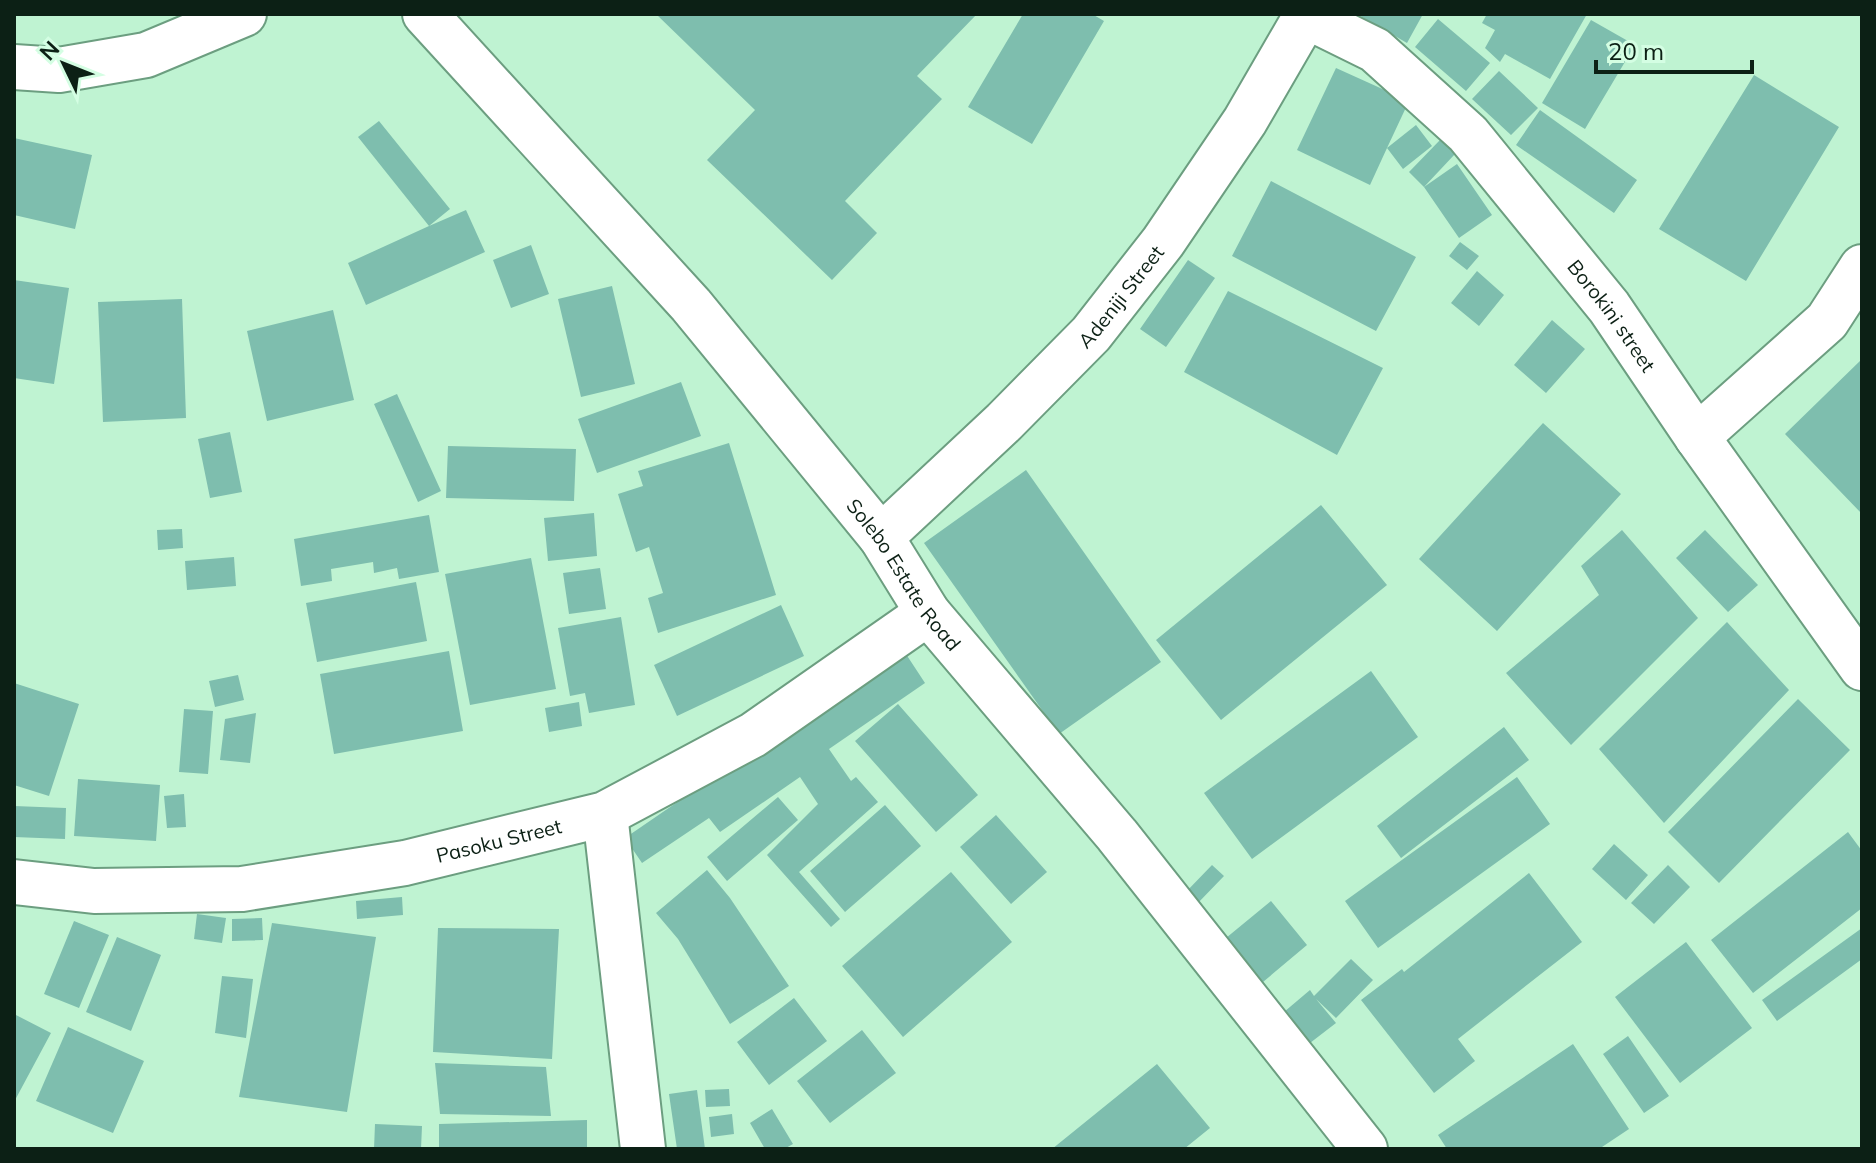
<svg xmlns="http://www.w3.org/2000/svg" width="1876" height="1163" font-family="Mulish,sans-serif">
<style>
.building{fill:#7ebeae}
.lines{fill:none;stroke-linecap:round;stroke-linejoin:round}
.minor-casing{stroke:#6c9e80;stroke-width:48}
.major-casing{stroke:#6c9e80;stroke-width:48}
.minor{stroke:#fff;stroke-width:44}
.major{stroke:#fff;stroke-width:44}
.labels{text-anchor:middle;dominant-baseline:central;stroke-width:7;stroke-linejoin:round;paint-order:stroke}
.street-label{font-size:20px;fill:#0c2015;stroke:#d4fee3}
</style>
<rect width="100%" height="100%" fill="#bff3d2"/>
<path class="building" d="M 656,14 L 977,14 L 917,76 L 942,99 L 845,201 L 877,233 L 832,280 L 707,160 L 755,110 Z
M 1023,14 L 1092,14 L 1104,21 L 1032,144 L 968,107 Z
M 1357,14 L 1423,14 L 1407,43 Z
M 1487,14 L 1587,14 L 1550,79 L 1505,54 L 1500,62 L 1485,48 L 1495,30 L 1482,23 Z
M 1438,19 L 1490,63 L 1466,91 L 1415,47 Z
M 1591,20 L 1635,45 L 1585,129 L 1542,103 Z
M 1336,68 L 1409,101 L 1387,148 L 1416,125 L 1432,146 L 1403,169 L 1387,148 L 1370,185 L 1297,150 Z
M 1499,71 L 1538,108 L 1511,135 L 1472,99 Z
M 1754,75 L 1839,127 L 1746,281 L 1659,229 Z
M 1540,110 L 1637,180 L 1614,213 L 1516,145 Z
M 379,121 L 450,209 L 429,226 L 466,210 L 485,252 L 366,305 L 348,263 L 429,226 L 358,137 Z
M 14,138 L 92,155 L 75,229 L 14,215 Z
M 1440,140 L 1455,154 L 1424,187 L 1457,164 L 1492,215 L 1459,238 L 1424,187 L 1409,172 Z
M 1271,181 L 1416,257 L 1376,331 L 1232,256 Z
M 1460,242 L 1479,256 L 1467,270 L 1449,256 Z
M 531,245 L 549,294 L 511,308 L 493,260 Z
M 1188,260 L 1215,278 L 1166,347 L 1140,329 Z
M 1477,271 L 1504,295 L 1479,326 L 1451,303 Z
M 14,280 L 69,288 L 54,384 L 14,378 Z
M 612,286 L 635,384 L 581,397 L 558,299 Z
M 1228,291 L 1383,368 L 1337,455 L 1184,372 Z
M 182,299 L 186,418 L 103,422 L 98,302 Z
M 333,310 L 354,400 L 267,421 L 247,331 Z
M 1552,320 L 1585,349 L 1546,393 L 1514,365 Z
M 1862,359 L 1862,514 L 1785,434 Z
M 681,382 L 701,436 L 597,473 L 578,419 Z
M 397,394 L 441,491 L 418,502 L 374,404 Z
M 1543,423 L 1621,494 L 1497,631 L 1419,559 Z
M 230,432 L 242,492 L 210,498 L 198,439 Z
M 729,443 L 776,595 L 658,633 L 648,598 L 663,593 L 649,547 L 636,552 L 618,494 L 643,486 L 638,471 Z
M 448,446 L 576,449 L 574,501 L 446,498 Z
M 1026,470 L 1161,662 L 1059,734 L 924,543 Z
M 1321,505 L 1387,585 L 1221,720 L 1156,640 Z
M 594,513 L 597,556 L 548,561 L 544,518 Z
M 429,515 L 439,572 L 399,579 L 397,568 L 374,573 L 373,562 L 331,569 L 332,581 L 301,586 L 294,539 Z
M 182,529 L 183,548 L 158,550 L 157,530 Z
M 1622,530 L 1698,618 L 1571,745 L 1506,673 L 1599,595 L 1581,566 Z
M 1705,530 L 1758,585 L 1728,612 L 1676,558 Z
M 234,557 L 236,586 L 187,590 L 185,561 Z
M 531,558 L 556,689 L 470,705 L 445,574 Z
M 600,568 L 606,609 L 569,614 L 563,573 Z
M 416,582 L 427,641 L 317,662 L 306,603 Z
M 781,605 L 804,656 L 677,716 L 654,665 Z
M 621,617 L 635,705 L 589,713 L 585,693 L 570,696 L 558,628 Z
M 1727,622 L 1789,690 L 1664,823 L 1599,749 Z
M 902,648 L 925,683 L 829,749 L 851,781 L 856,777 L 878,802 L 799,872 L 840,919 L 831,927 L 767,855 L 818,804 L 800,777 L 720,832 L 709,818 L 642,863 L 625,838 Z
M 449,651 L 463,731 L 334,754 L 320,674 Z
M 1371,671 L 1418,737 L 1252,859 L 1204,793 Z
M 238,675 L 244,700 L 215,707 L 209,681 Z
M 14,683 L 79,704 L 49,796 L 14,785 Z
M 1798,699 L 1850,750 L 1719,883 L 1668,832 Z
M 579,702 L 582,726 L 549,732 L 545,708 Z
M 898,704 L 978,795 L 936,832 L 855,741 Z
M 184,709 L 213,711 L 208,774 L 179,772 Z
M 256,713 L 250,763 L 220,760 L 225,719 Z
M 1504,727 L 1529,760 L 1401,858 L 1377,826 Z
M 1517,777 L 1550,824 L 1378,948 L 1345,901 Z
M 78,779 L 160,785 L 156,841 L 74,836 Z
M 184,794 L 186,827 L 167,828 L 164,796 Z
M 778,797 L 798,820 L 727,881 L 707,857 Z
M 885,805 L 921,846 L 845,912 L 810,871 Z
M 14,806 L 66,808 L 65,839 L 14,837 Z
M 996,815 L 1047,872 L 1011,904 L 960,847 Z
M 1848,832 L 1862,851 L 1862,908 L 1753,993 L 1711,940 Z
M 1614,844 L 1648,875 L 1626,900 L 1592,869 Z
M 1212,865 L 1224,876 L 1196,905 L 1184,894 Z
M 1668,865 L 1690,887 L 1654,924 L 1631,903 Z
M 707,870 L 730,898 L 789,986 L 730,1024 L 678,939 L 656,913 Z
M 951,872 L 1012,942 L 903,1037 L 842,966 Z
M 1529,873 L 1582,942 L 1458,1039 L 1475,1061 L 1434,1093 L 1361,1000 L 1402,969 L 1404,972 Z
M 402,897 L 403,915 L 357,919 L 356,901 Z
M 1271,901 L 1307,945 L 1263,982 L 1226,938 Z
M 197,914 L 226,918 L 222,943 L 194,939 Z
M 262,918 L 263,940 L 232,941 L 232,919 Z
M 74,921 L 109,935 L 79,1008 L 44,994 Z
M 272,923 L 376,937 L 347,1112 L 239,1097 Z
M 438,928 L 559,929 L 552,1059 L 433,1052 Z
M 1862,928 L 1862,959 L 1777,1021 L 1762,1000 Z
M 117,937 L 161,955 L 131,1031 L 86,1012 Z
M 1686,942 L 1752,1028 L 1680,1083 L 1615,997 Z
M 1351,959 L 1373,980 L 1336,1018 L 1316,999 L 1336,1023 L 1310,1043 L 1284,1012 L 1310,990 L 1314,996 Z
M 222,976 L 253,979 L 246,1038 L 215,1033 Z
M 794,998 L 827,1041 L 769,1085 L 737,1042 Z
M 14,1014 L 51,1033 L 14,1102 Z
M 68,1027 L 144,1061 L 113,1133 L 36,1101 Z
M 862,1030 L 896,1073 L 830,1123 L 797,1081 Z
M 1628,1036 L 1669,1096 L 1644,1113 L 1603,1054 Z
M 1573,1044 L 1629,1129 L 1599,1149 L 1447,1149 L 1438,1135 Z
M 435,1063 L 546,1067 L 551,1116 L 440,1114 Z
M 1157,1064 L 1210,1128 L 1184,1149 L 1052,1149 Z
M 729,1089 L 730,1106 L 706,1107 L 705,1090 Z
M 697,1090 L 705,1149 L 677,1149 L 669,1094 Z
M 772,1109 L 793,1144 L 784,1149 L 765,1149 L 750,1123 Z
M 732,1114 L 734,1134 L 711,1137 L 709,1117 Z
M 587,1120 L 587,1149 L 439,1149 L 439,1124 Z
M 375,1124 L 422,1126 L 421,1149 L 374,1149 Z"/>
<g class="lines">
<defs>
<g id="minor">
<path id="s1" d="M 425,14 L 691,305 L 881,537 L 928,613 L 1117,835 L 1365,1149"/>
<path id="s2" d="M 1306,16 L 1375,50 L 1468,134 L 1609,307 L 1697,437 L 1862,668"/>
<path d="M 1697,437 L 1827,321 L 1862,267"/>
<path id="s3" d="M 881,537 L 1004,422 L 1091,334 L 1163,242 L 1245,121 L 1307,14"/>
<path d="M 605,814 L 643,1149"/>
<path id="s4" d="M 14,882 L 94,891 L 242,889 L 405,863 L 605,814 L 753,735 L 928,613"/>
</g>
<path id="major" d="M 14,67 L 59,70 L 146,55 L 244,14"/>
</defs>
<use href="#minor" class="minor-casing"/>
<use href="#major" class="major-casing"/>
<use href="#minor" class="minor"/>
<use href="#major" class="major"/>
</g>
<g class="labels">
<g class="street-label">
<text stroke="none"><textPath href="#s3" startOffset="340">Adeniji Street</textPath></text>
<text stroke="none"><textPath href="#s2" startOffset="434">Borokini street</textPath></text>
<text stroke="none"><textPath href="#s1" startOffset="738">Solebo Estate Road</textPath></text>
<text stroke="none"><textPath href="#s4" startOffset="490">Pasoku Street</textPath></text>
</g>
</g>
<rect width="1876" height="1163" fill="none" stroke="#0c2015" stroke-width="32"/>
<g transform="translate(64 64) rotate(313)" stroke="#d4fee3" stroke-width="6" paint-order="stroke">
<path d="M0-6L14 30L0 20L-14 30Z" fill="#0c2015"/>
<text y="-12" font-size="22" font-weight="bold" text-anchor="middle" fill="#0c2015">N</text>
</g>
<path d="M1596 60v12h156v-12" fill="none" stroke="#0c2015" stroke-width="4"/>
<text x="1608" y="60" font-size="24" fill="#0c2015" stroke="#d4fee3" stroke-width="6" paint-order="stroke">20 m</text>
</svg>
